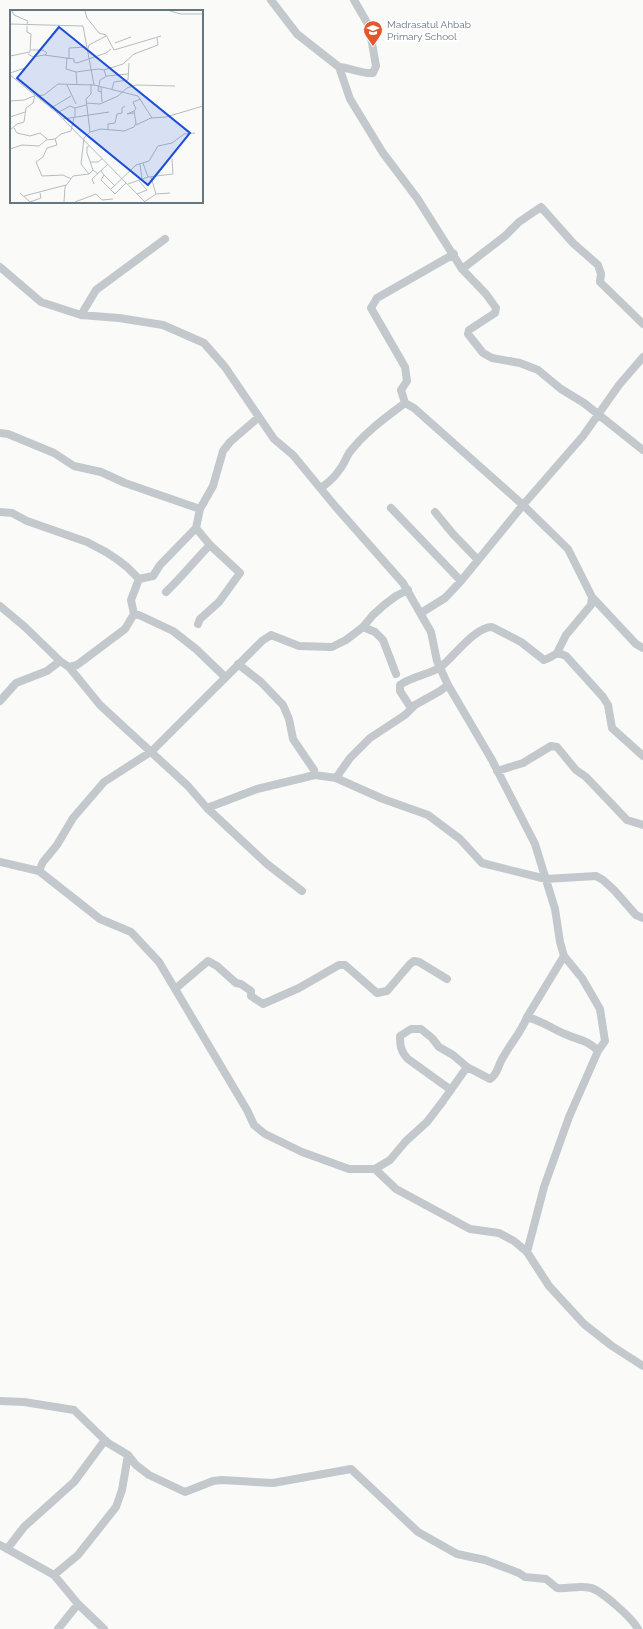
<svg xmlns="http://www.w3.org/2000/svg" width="643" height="1629" font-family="Raleway,sans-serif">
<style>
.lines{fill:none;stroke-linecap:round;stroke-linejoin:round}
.minor{stroke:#c3c8cc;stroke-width:8}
.labels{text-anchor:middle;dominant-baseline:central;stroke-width:4;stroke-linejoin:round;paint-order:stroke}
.poi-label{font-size:10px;fill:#657683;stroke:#fff;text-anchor:start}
.inset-road{fill:none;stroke:#b5bdc2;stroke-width:1}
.view{fill:#1d4ed8;fill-opacity:0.15;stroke:#1d4ed8;stroke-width:2}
.inset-edge{fill:none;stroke:#657683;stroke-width:2}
</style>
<rect width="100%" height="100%" fill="#fafaf8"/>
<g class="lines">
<path class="minor" d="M 271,0 L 297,34 L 339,67 L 350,99 L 383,153 L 417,198 L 462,269 L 486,294 L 496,308 L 495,313 L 469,330 L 468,334 L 483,353 L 492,358 L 520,363 L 538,370 L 561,389 L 584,403 L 643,450
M 339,67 C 351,68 362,74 373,73 L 376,66 L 369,26 L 354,0
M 454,254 L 377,298 L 371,308 L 405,367 L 407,381 L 401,390 L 405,403 L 414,408 L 523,505 L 568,549 L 592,597 L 591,605 L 566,635 L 557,653
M 0,267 L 41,302 L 81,315 L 119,318 L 163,325 L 204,343 L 225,367 L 274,439 L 293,455 L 335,506 L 403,583 L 431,632 L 437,661 L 448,685 L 492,760 L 535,844 L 555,909 L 560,942 L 564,956 L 582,978 L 600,1009 L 605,1041 L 598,1051 L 569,1117 L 544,1187 L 527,1252
M 462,269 L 505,236 L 519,222 L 541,207 L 573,243 L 598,265 L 601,274 L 600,282 L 643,324
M 81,315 L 96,290 L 165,239
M 0,433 L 8,434 L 54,453 L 74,466 L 101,472 L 125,483 L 200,509
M 321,488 C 328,483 335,477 340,469 C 344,464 346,458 349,453 C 364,433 385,418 405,403
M 391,508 L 461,581
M 0,512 L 12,513 L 27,521 L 87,542 L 106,552 L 118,560 L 127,567 L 139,579 L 131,600 L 134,614
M 435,512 L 453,534 L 478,560
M 139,579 L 153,576 L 160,565 L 196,528
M 166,592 C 182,577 195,560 210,545 L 196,528 L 200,509 L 213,486 L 223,451 L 230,442 L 259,417
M 592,597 L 636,644 L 643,648
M 0,606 L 25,627 L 60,661 L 69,667 L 100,705 L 188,786 L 207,808 L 267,864 L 302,891
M 421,613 L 445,598 L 461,581 L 523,505 L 583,436 L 619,385 L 643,357
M 198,624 L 200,619 L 219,602 L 240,573 L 210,545
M 363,627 L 375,632 L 383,640 L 396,674
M 238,664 L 261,682 L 283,705 L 289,719 L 293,739 L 314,770 L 315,775 L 336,778 L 383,799 L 428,815 L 460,839 L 482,863 L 546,879 L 596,876 L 603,880 L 614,890 L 636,915 L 643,918
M 69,667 L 77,665 L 125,629 L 134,614 L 139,615 L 173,631 L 196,649 L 225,677
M 0,701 L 16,683 L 47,671 L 60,661
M 411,708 L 400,691 L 400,685 C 412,676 432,674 442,666 C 455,655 475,627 492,627 L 521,642 L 544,660 C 554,657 555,650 566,656 L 603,697 L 608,705 L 612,728 L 643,756
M 497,771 L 523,763 L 551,746 L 557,747 L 576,770 L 586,777 L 627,820 L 643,825
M 336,778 L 350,758 L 370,738 L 405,715 L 415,705 L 440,691 L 448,685
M 207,808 L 257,789 L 315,775
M 0,862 L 39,871 L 100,919 L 131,932 L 159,962 L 247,1110 L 254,1125 L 265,1134 L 302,1152 L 349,1169 L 375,1169 L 390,1160 L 406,1141 L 427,1122 L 443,1101 L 467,1067 L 490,1079 C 497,1075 498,1067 501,1061 C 509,1045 521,1033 527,1017 C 543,1021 550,1028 565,1034 C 578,1040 588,1040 598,1051
M 39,871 L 43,862 L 57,845 L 73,818 L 104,782 L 152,751 L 262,641 L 271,635 L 299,646 L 332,647 L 346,640 L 363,627 L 373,615 L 384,605 L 396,596 L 408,590
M 175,989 L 208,961 L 217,966 L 236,983 L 241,984 L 251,991 L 251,996 L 263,1004 L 299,988 L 339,965 L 345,965 L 377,993 L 387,991 L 410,964 L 414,961 L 419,962 L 447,979
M 527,1017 L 564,956
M 451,1090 L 408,1059 C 401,1052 400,1046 400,1036 L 411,1029 L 421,1029 L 432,1038 L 439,1047 L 453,1055 L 467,1067
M 375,1169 L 396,1189 L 470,1229 L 499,1233 L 514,1241 L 527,1252 L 549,1286 L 584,1324 L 612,1346 L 643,1366
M 0,1401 L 24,1402 L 74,1410 L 108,1443 L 128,1455 L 136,1465 L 149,1475 L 185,1492 L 213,1481 L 222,1480 L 273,1483 L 351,1469 L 418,1532 L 457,1554 L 485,1560 L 519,1573 L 525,1577 L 546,1579 L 557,1588 C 569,1589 579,1585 591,1588 C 602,1591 633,1619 638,1629
M 0,1545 L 54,1575 L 78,1604 L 104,1629
M 7,1549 L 24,1527 L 74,1482 L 105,1440
M 54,1575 L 78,1555 L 116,1507 L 122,1490 L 128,1455
M 58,1629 L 78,1604"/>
</g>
<defs>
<symbol id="school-pin" viewBox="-11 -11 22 30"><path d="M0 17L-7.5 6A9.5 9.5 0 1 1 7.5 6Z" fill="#e4572e" stroke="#fff"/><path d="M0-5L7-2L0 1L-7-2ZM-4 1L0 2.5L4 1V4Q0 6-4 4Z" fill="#fff"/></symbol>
</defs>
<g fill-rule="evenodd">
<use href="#school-pin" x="362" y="19" width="22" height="30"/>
</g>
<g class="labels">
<g class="poi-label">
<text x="387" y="24">Madrasatul Ahbab<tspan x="387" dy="12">Primary School</tspan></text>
</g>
</g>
<g transform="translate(10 10)">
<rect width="193" height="193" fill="#fafaf8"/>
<path class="inset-road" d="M 2,1 L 4,5 L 18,11 L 17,14M 75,1 L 77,8 L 89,23 L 96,25 L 104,40 L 151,26M 160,1 L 171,4 L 193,4M 0,14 L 73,16 L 84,75M 105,33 L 121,27M 78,39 L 79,35 L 96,26M 21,40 L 33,40 L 37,43 L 35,45M 18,44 L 23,47 L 34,45 L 64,49 L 64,52 L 67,53 L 96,43 L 101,39M 0,46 L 20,42 L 21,24 L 17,22 L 17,16M 57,48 L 56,59 L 66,62 L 88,59 L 94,60 L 96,66M 59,49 L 59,38 L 76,37M 94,60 L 113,54 L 124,44 L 148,35 L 147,28M 66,62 L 67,74M 0,63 L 15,58M 0,65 L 46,102 L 135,192M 57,75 L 66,94M 91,77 L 92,92M 102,79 L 104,72 L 118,70 L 119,53M 91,82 L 88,81 L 90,70 L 97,66 L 118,64M 27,86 L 34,85 L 48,74 L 84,75 L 128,86 L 142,108M 0,91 L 14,90 L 24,86M 76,93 L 90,94 L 108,86 L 117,78 L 126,75 L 165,76M 41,98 L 61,86M 124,101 L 117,104 L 124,103M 47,103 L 60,96 L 65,98M 0,107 L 15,102M 65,107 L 65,98 L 76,95M 53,109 L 99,102M 126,115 L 141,108 L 156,107 L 193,96M 4,118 L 7,123 L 20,126 L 30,123 L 37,129M 98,119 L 98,114 L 105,113 L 107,104 L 112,103 L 112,98 L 115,96M 0,120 L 7,114 L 14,112 L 16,98 L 23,93 L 25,85M 80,122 L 76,89 L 81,84 L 81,74M 79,136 L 77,137 L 77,143 L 83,160M 0,139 L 12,135 L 29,136 L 36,130 L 45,129M 80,152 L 88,152 L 92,149M 133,153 L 138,167M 130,154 L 132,169M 91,161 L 94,165 L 91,170 L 105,184 L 116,173M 79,164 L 71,154 L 74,128 L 80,122 L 91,119 L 114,121 L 124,117 L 126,113 L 124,101 L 126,99 L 123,92 L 131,89M 94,165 L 105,176M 141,167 L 146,184M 61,169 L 53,165 L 32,166 L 26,152 L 33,147 L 37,138 L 47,135 L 45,129 L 51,124 L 61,121 L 64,107M 84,174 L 82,169 L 98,154M 118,174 L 138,167 L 163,164 L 162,149M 100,180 L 126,155 L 139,151 L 148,136 L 162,133 L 174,124 L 185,123M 10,183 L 20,192 L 31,188 L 30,183M 127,184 L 137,180 L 129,171M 14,186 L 56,175M 54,192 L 55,177 L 63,166 L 79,164 L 83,160 L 88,164M 65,192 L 86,184 L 92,190 L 103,189M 134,192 L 146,184 L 160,183"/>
<path class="view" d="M 49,17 L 180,123 L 138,175 L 7,68 Z"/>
<rect width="193" height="193" class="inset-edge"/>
</g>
</svg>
